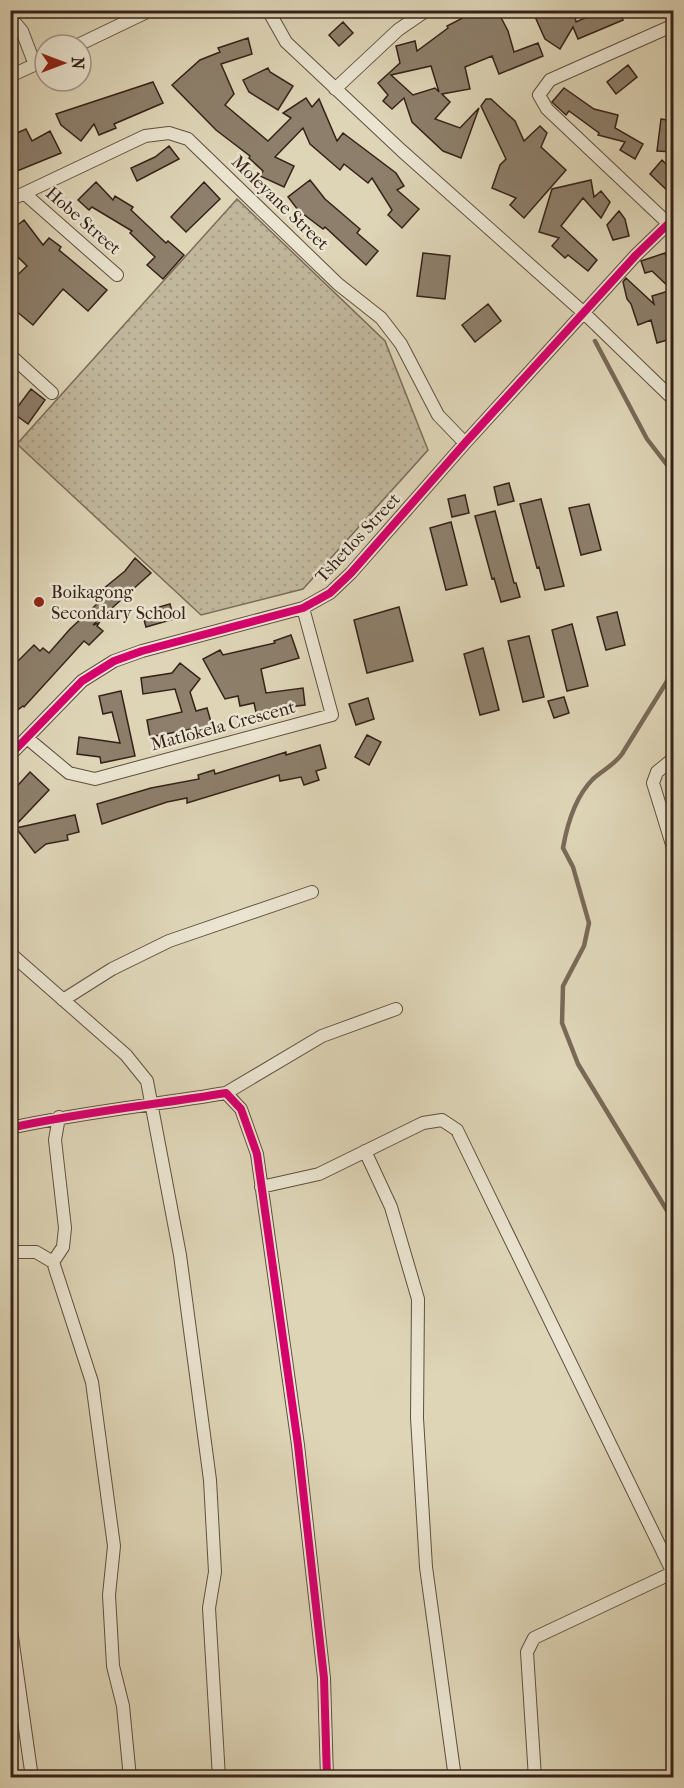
<svg xmlns="http://www.w3.org/2000/svg" width="684" height="1788" font-family="'IM FELL French Canon',serif">
<style>
.green{fill:url(#green-dots);stroke:#7c6c5a;stroke-width:1.5}
.lines{fill:none;stroke-linecap:round;stroke-linejoin:round}
.stream{stroke:#796957;stroke-width:4.5}
.building{fill:#8d7f6b;stroke:#362219;stroke-width:1.5;fill-rule:evenodd}
.minor-casing{stroke:#604f40;stroke-width:14}
.minor{stroke:#eae4d0;stroke-width:12}
.cycleway-casing{stroke:#eae4d0;stroke-width:11}
.cycleway{stroke:#d6006c;stroke-width:8}
.poi-dot{fill:#8f2418;stroke:#eae4d0;stroke-width:2}
.labels{text-anchor:middle;dominant-baseline:central;stroke-width:5;stroke-linejoin:round;paint-order:stroke}
.street-label{font-size:18px;fill:#362219;stroke:#eae4d0}
.poi-label{font-size:18px;fill:#362219;stroke:#eae4d0;text-anchor:start}
</style>
<defs>
<pattern id="green-dots" width="8" height="8" patternUnits="userSpaceOnUse" patternTransform="scale(1.5)"><rect width="8" height="8" fill="#c1b79c"/><path d="M2 2h.1M6 6h.1" fill="none" stroke="#a69d86" stroke-width="1.8" stroke-linecap="round"/></pattern>
</defs>
<rect width="100%" height="100%" fill="#ded5b7"/>
<filter id="stains"><feTurbulence type="fractalNoise" baseFrequency=".00333" numOctaves="4"/><feColorMatrix values="0 0 0 0 .2 0 0 0 0 .09 0 0 0 0 .02 0 0 0 .5 -.17"/></filter>
<radialGradient id="worn" r=".72"><stop offset=".6" stop-color="#630" stop-opacity="0"/><stop offset="1" stop-color="#630" stop-opacity=".3"/></radialGradient>
<path class="green" d="M 237,199 L 385,341 L 428,450 L 303,589 L 201,615 L 17,444 Z"/>
<g class="lines">
<path class="stream" d="M 595,341 L 647,439 L 674,474
M 674,670 L 622,754 C 614,765 603,770 593,779 C 576,796 567,825 563,848 L 573,867 L 589,923 L 584,946 L 563,986 L 562,1023 L 578,1064 L 674,1222"/>
</g>
<path class="building" d="M 478,10 L 497,10 L 508,31 L 514,52 L 538,43 L 543,56 L 499,74 L 492,56 L 465,67 L 470,89 L 442,94 L 450,102 L 435,119 L 460,128 L 479,108 L 461,158 L 443,151 L 412,122 L 404,98 L 392,109 L 383,101 L 388,95 L 378,83 L 400,63 L 396,46 L 415,41 L 417,51 L 448,28 L 447,26 ZM 431,66 L 439,92 L 435,88 L 413,95 L 391,75 Z
M 532,10 L 563,10 L 564,16 L 574,12 L 576,22 L 603,10 L 619,10 L 623,20 L 578,39 L 573,27 L 560,49 L 545,39 Z
M 343,22 L 353,33 L 339,46 L 329,35 Z
M 248,38 L 252,54 L 221,64 L 234,94 L 225,105 L 268,141 L 291,118 L 283,113 L 306,98 L 312,107 L 319,99 L 337,141 L 343,133 L 396,173 L 404,186 L 397,190 L 419,209 L 402,228 L 388,215 L 392,210 L 372,178 L 368,183 L 344,164 L 340,170 L 310,144 L 303,128 L 275,157 L 294,166 L 284,187 L 260,176 L 263,171 L 249,158 L 250,156 L 216,130 L 172,85 L 200,60 L 220,52 L 218,48 Z
M 628,65 L 637,77 L 616,94 L 607,82 Z
M 268,68 L 270,72 L 293,86 L 278,110 L 249,92 L 243,80 Z
M 153,82 L 163,103 L 114,124 L 116,128 L 99,135 L 94,124 L 81,141 L 61,125 L 56,114 Z
M 564,88 L 594,109 L 618,115 L 615,128 L 643,144 L 635,159 L 620,150 L 625,142 L 598,135 L 599,133 L 569,111 L 566,115 L 554,104 L 552,102 Z
M 486,99 L 491,99 L 515,121 L 524,141 L 540,126 L 547,133 L 541,147 L 566,170 L 524,218 L 510,205 L 516,198 L 492,188 L 500,165 L 506,159 L 481,106 Z
M 661,119 L 674,121 L 674,152 L 657,151 Z
M 26,129 L 32,141 L 50,131 L 61,153 L 10,174 L 10,136 Z
M 169,146 L 179,159 L 137,181 L 131,168 L 155,157 Z
M 662,160 L 674,172 L 674,197 L 650,174 Z
M 310,180 L 325,199 L 360,229 L 357,233 L 378,251 L 366,265 L 325,227 L 323,229 L 298,210 L 288,197 Z
M 591,180 L 594,197 L 601,191 L 610,202 L 601,218 L 583,198 L 561,226 L 597,260 L 588,271 L 568,255 L 565,258 L 552,246 L 559,238 L 539,232 L 552,189 Z
M 96,182 L 113,200 L 115,196 L 133,207 L 131,210 L 166,243 L 168,241 L 184,255 L 163,279 L 147,265 L 155,257 L 130,233 L 132,231 L 92,207 L 89,210 L 78,200 Z
M 204,182 L 220,199 L 186,232 L 171,217 Z
M 619,211 L 625,219 L 629,236 L 613,240 L 607,225 Z
M 24,220 L 43,245 L 49,238 L 61,247 L 59,250 L 107,290 L 88,311 L 63,289 L 33,325 L 10,306 L 10,282 L 27,266 L 10,249 L 10,231 Z
M 423,253 L 450,256 L 445,299 L 417,296 Z
M 665,253 L 670,271 L 674,274 L 674,305 L 668,311 L 674,338 L 657,343 L 651,320 L 638,325 L 631,304 L 627,299 L 623,282 L 626,278 L 654,304 L 652,296 L 672,290 L 652,271 L 645,273 L 641,261 Z
M 488,304 L 501,321 L 475,342 L 462,325 Z
M 31,389 L 45,400 L 28,424 L 13,413 Z
M 509,483 L 514,501 L 498,505 L 494,487 Z
M 465,495 L 469,513 L 452,517 L 448,499 Z
M 541,499 L 564,586 L 545,590 L 539,567 L 537,568 L 520,504 Z
M 589,504 L 601,550 L 581,555 L 569,508 Z
M 495,511 L 514,583 L 516,583 L 520,597 L 501,602 L 494,578 L 492,579 L 475,516 Z
M 451,522 L 467,585 L 446,590 L 430,528 Z
M 135,558 L 151,573 L 93,625 L 99,623 L 97,626 L 103,631 L 89,645 L 84,641 L 24,707 L 23,706 L 10,716 L 10,669 L 34,645 L 40,651 L 43,648 L 49,653 L 70,629 L 97,604 L 92,598 L 125,571 Z
M 170,604 L 174,619 L 146,627 L 142,612 Z
M 399,607 L 413,661 L 367,673 L 354,620 Z
M 617,612 L 625,645 L 606,650 L 597,617 Z
M 572,624 L 588,686 L 567,691 L 552,630 Z
M 291,635 L 299,658 L 261,669 L 266,693 L 303,688 L 305,705 L 280,708 L 281,716 L 258,721 L 254,703 L 240,706 L 238,696 L 225,699 L 203,659 L 220,650 L 223,655 L 275,643 L 274,641 Z
M 529,636 L 544,697 L 523,702 L 508,641 Z
M 483,648 L 499,710 L 480,715 L 464,654 Z
M 180,663 L 200,679 L 190,692 L 196,711 L 207,708 L 213,729 L 193,735 L 191,729 L 150,737 L 147,720 L 182,712 L 175,689 L 143,694 L 141,678 L 172,673 Z
M 121,691 L 135,756 L 101,763 L 100,757 L 77,754 L 79,737 L 120,743 L 112,712 L 103,714 L 99,696 Z
M 564,697 L 569,713 L 554,718 L 548,701 Z
M 368,698 L 374,719 L 356,725 L 349,704 Z
M 367,735 L 381,742 L 369,765 L 355,757 Z
M 320,745 L 326,768 L 316,771 L 319,780 L 304,785 L 301,777 L 280,781 L 279,775 L 187,803 L 187,798 L 167,802 L 102,824 L 97,804 L 151,788 L 199,779 L 198,775 L 214,770 L 215,774 L 286,752 L 286,755 Z
M 30,772 L 49,790 L 10,831 L 10,794 Z
M 75,815 L 79,832 L 67,835 L 68,840 L 46,844 L 35,853 L 16,828 Z"/>
<g class="lines">
<defs>
<path id="minor" d="M 268,10 L 286,42 L 402,151 L 584,313 L 674,400
M 10,17 L 22,31 L 35,65
M 78,45 L 151,10
M 10,76 L 45,60
M 335,89 L 398,30 L 427,10
M 25,194 L 117,275
M 10,200 L 145,136 L 169,133 L 188,139 L 338,284 L 381,318 L 401,344 L 438,415 L 465,443
M 673,228 L 547,109 L 539,95 L 550,80 L 674,25
M 10,355 L 52,393
M 27,738 L 69,773 L 95,779 L 332,715 L 303,608
M 10,755 L 82,681 L 114,661 L 142,651 L 303,608 L 330,593 L 351,573 L 465,443 L 636,255 L 668,224
M 674,758 L 657,772 L 653,783 L 674,851
M 10,953 L 126,1055 L 147,1081 L 180,1255 L 210,1480 L 215,1572 L 209,1608 L 219,1778
M 63,1000 L 112,969 L 169,941 L 312,892
M 226,1093 L 322,1036 L 396,1009
M 10,1128 C 82,1112 154,1105 226,1093 L 241,1109 L 257,1154 L 298,1445 L 324,1678 L 327,1778
M 365,1151 L 391,1207 L 418,1299 L 417,1418 L 426,1567 L 455,1778
M 261,1187 L 319,1174 L 423,1123 L 442,1120 L 457,1130 L 674,1575
M 10,1252 L 36,1252 L 53,1262 L 92,1382 L 114,1546 L 109,1595 L 113,1666 L 123,1706 L 130,1778
M 53,1262 L 63,1247 L 65,1228 L 55,1140 L 59,1117
M 10,1623 L 32,1778
M 535,1778 L 527,1652 L 534,1638 L 672,1573"/>
</defs>
<use href="#minor" class="minor-casing"/>
<use href="#minor" class="minor"/>
<defs>
<path id="cycleway" d="M 10,755 L 82,681 L 114,661 L 142,651 L 303,608 L 330,593 L 351,573 L 465,443 L 636,255 L 668,224
M 10,1128 C 82,1112 154,1105 226,1093 L 241,1109 L 257,1154 L 298,1445 L 324,1678 L 327,1778"/>
</defs>
<use href="#cycleway" class="cycleway-casing"/>
<use href="#cycleway" class="cycleway"/>
</g>
<circle class="poi-dot" cx="39" cy="602" r="6"/>
<g class="labels">
<g class="street-label">
<text transform="translate(280 203) rotate(44)">Moleyane Street</text>
<text transform="translate(83 221) rotate(41)">Hobe Street</text>
<text transform="translate(358 538) rotate(-47)">Tshetlos Street</text>
<text transform="translate(223 726) rotate(-15)">Matlokela Crescent</text>
</g>
<g class="poi-label">
<text x="51" y="592">Boikagong<tspan x="51" dy="21">Secondary School</tspan></text>
</g>
</g>
<rect width="684" height="1788" fill="none" stroke="#ded5b7" stroke-width="36"/>
<rect x="12" y="12" width="660" height="1764" fill="none" stroke="#362219" stroke-width="3"/>
<rect x="18" y="18" width="648" height="1752" fill="none" stroke="#362219" stroke-width="1.5"/>
<g transform="translate(63 63) rotate(90)"><circle r="28" fill="#eae4d0" stroke="#a29687" stroke-width="1.5"/>
<path d="M0-4.5L10 22L0 15L-10 22Z" fill="#8f2418"/>
<text y="-9" font-size="16" font-weight="bold" text-anchor="middle" fill="#362219">N</text>
</g>
<rect width="100%" height="100%" filter="url(#stains)"/>
<rect width="100%" height="100%" fill="url(#worn)"/>
</svg>
